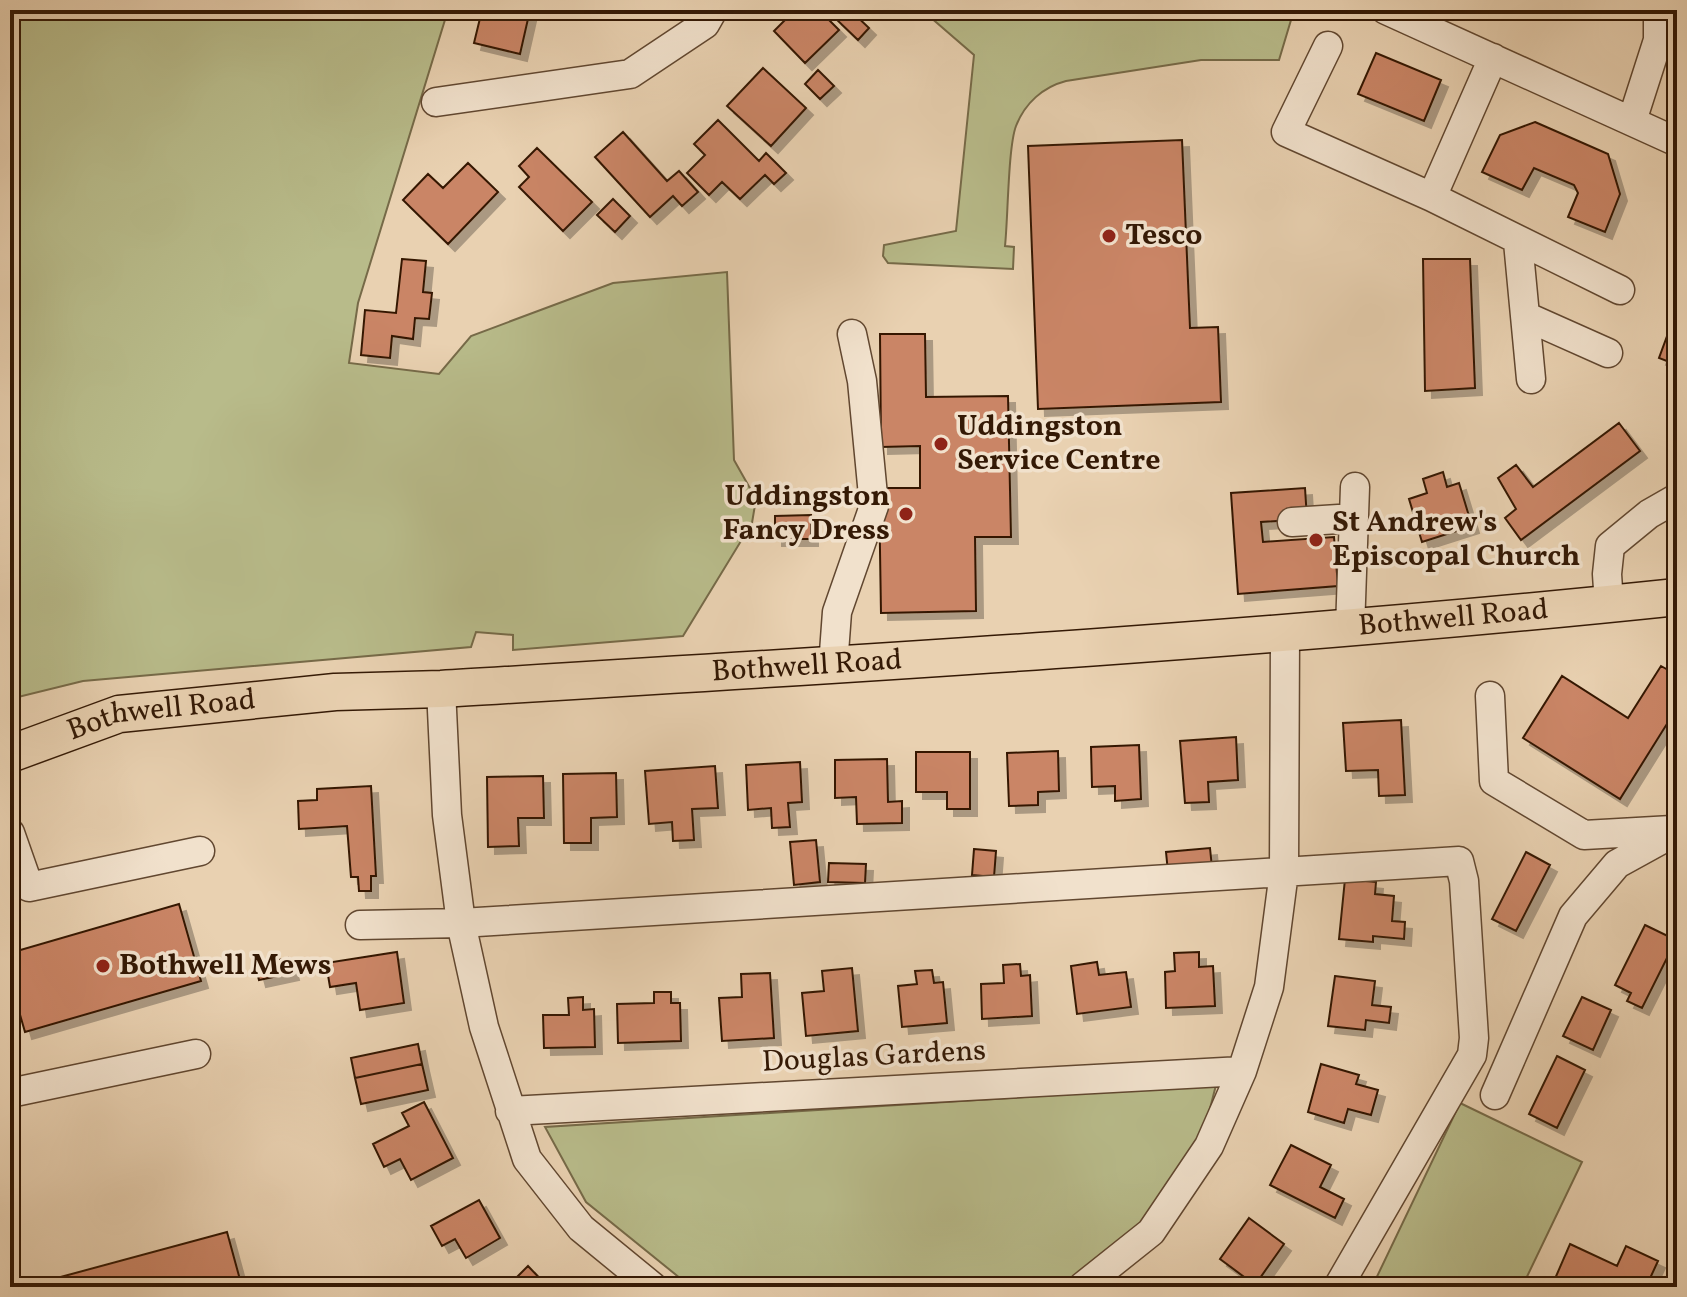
<svg xmlns="http://www.w3.org/2000/svg" width="1687" height="1297" font-family="Vollkorn,serif">
<style>
.green{fill:#b8bb8a;stroke:#766a48;stroke-width:2}
.building{fill:#ca8566;stroke:#341905;stroke-width:2;filter:url(#shadow)}
.lines{fill:none;stroke-linecap:round;stroke-linejoin:round}
.minor-casing{stroke:#614730;stroke-width:31}
.major-casing{stroke:#341905;stroke-width:39}
.minor{stroke:#f1e1cc;stroke-width:28}
.major{stroke:#e9d1b1;stroke-width:36}
.poi-dot{fill:#8f2418;stroke:#f1e1cc;stroke-width:3}
.labels{text-anchor:middle;dominant-baseline:central;stroke-width:7;stroke-linejoin:round;paint-order:stroke}
.poi-label{font-size:30px;font-weight:bold;fill:#341905;stroke:#f1e1cc;text-anchor:start}
.street-label{font-size:30px;fill:#341905;stroke:#f1e1cc}
</style>
<defs>
<filter id="shadow"><feDropShadow dx="7" dy="7" stdDeviation="0" flood-color="#0004"/></filter>
</defs>
<rect width="100%" height="100%" fill="#e9d1b1"/>
<filter id="stains"><feTurbulence type="fractalNoise" baseFrequency=".0025" numOctaves="4"/><feColorMatrix values="0 0 0 0 .2 0 0 0 0 .09 0 0 0 0 .02 0 0 0 .5 -.17"/></filter>
<radialGradient id="worn" r=".72"><stop offset=".6" stop-color="#630" stop-opacity="0"/><stop offset="1" stop-color="#630" stop-opacity=".3"/></radialGradient>
<path class="green" d="M 10,10 L 448,10 L 358,303 L 349,363 L 439,374 L 471,336 L 613,283 L 727,272 L 734,460 L 756,499 L 752,523 L 683,636 L 513,650 L 513,635 L 476,632 L 471,647 L 83,681 L 10,699 Z
M 922,10 L 1294,10 L 1279,60 L 1201,60 L 1066,81 C 1043,87 1025,103 1016,126 C 1008,147 1008,219 1005,246 L 1014,247 L 1013,269 L 888,263 L 883,256 L 884,245 L 956,231 L 974,55 Z
M 1216,1085 L 1202,1140 L 1141,1225 L 1067,1287 L 691,1287 L 586,1202 L 545,1127 Z
M 1460,1103 L 1582,1162 L 1522,1287 L 1372,1287 Z"/>
<path class="building" d="M 482,10 L 530,10 L 520,54 L 474,43 Z
M 795,10 L 819,10 L 839,30 L 805,63 L 774,31 Z
M 842,10 L 850,10 L 869,28 L 858,40 L 835,18 Z
M 1376,53 L 1441,80 L 1424,121 L 1358,94 Z
M 763,68 L 806,108 L 771,146 L 727,106 Z
M 818,70 L 834,86 L 820,99 L 805,84 Z
M 718,120 L 759,161 L 766,153 L 786,173 L 774,184 L 765,175 L 740,199 L 722,182 L 709,195 L 687,173 L 705,155 L 694,144 Z
M 1535,122 L 1608,154 L 1620,194 L 1605,232 L 1568,217 L 1578,193 L 1574,185 L 1534,168 L 1522,190 L 1482,172 L 1500,135 Z
M 623,132 L 667,181 L 679,171 L 698,192 L 682,206 L 673,196 L 650,217 L 595,157 Z
M 1182,140 L 1190,328 L 1218,327 L 1221,402 L 1038,409 L 1028,146 Z
M 537,148 L 592,202 L 563,231 L 519,187 L 529,177 L 519,166 Z
M 468,163 L 498,192 L 448,244 L 403,200 L 428,174 L 443,188 Z
M 613,199 L 630,216 L 615,232 L 597,215 Z
M 402,259 L 426,261 L 423,292 L 432,293 L 429,319 L 415,318 L 413,339 L 392,336 L 390,358 L 361,355 L 365,310 L 396,313 Z
M 1423,259 L 1470,259 L 1475,388 L 1425,391 Z
M 1677,309 L 1677,365 L 1659,358 Z
M 880,334 L 925,334 L 926,397 L 1008,396 L 1011,537 L 975,537 L 976,611 L 881,613 L 879,488 L 920,488 L 920,446 L 881,447 Z
M 1619,423 L 1640,451 L 1521,540 L 1505,518 L 1516,509 L 1498,478 L 1516,465 L 1533,487 Z
M 1443,472 L 1447,487 L 1459,483 L 1472,526 L 1422,542 L 1409,499 L 1427,493 L 1423,479 Z
M 1305,488 L 1307,519 L 1261,522 L 1263,542 L 1334,537 L 1338,586 L 1238,594 L 1231,493 Z
M 811,515 L 811,539 L 775,539 L 775,516 Z
M 1661,666 L 1677,675 L 1677,723 L 1670,719 L 1620,799 L 1523,738 L 1562,676 L 1628,718 Z
M 1401,720 L 1405,795 L 1379,796 L 1378,770 L 1346,771 L 1343,723 Z
M 1236,737 L 1238,780 L 1208,782 L 1209,802 L 1185,803 L 1180,741 Z
M 1139,745 L 1141,799 L 1115,801 L 1115,786 L 1092,787 L 1091,747 Z
M 1058,751 L 1059,791 L 1038,792 L 1038,805 L 1009,806 L 1007,753 Z
M 916,752 L 970,752 L 970,809 L 947,809 L 947,792 L 916,792 Z
M 887,759 L 888,802 L 902,801 L 902,823 L 857,824 L 856,797 L 835,798 L 835,760 Z
M 800,762 L 802,802 L 788,803 L 790,827 L 772,828 L 771,808 L 748,810 L 746,765 Z
M 715,766 L 718,808 L 692,809 L 694,840 L 673,841 L 672,822 L 649,824 L 645,771 Z
M 616,773 L 617,817 L 591,818 L 591,843 L 564,843 L 563,774 Z
M 543,776 L 544,818 L 518,818 L 519,846 L 488,847 L 487,777 Z
M 371,786 L 376,876 L 371,876 L 371,891 L 359,891 L 358,877 L 351,877 L 347,826 L 299,829 L 298,801 L 317,800 L 317,789 Z
M 816,840 L 820,882 L 794,885 L 790,842 Z
M 1210,848 L 1212,868 L 1168,872 L 1166,852 Z
M 974,849 L 996,851 L 994,877 L 972,875 Z
M 1526,852 L 1550,865 L 1516,931 L 1492,919 Z
M 829,863 L 866,864 L 865,883 L 828,882 Z
M 1345,879 L 1376,882 L 1375,894 L 1394,896 L 1392,921 L 1405,922 L 1404,939 L 1373,936 L 1373,942 L 1339,939 Z
M 179,904 L 201,981 L 25,1032 L 10,980 L 10,953 Z
M 1645,925 L 1676,940 L 1642,1008 L 1627,1001 L 1631,993 L 1615,985 Z
M 397,952 L 404,1003 L 360,1010 L 356,983 L 330,987 L 326,963 Z
M 1199,952 L 1199,967 L 1213,966 L 1215,1006 L 1166,1008 L 1165,972 L 1175,971 L 1174,953 Z
M 288,958 L 292,973 L 259,980 L 255,965 Z
M 1097,962 L 1099,975 L 1126,972 L 1131,1007 L 1077,1014 L 1071,966 Z
M 1020,964 L 1021,976 L 1030,975 L 1032,1016 L 982,1019 L 981,984 L 1004,983 L 1003,965 Z
M 852,968 L 858,1031 L 806,1036 L 802,993 L 824,991 L 822,971 Z
M 932,970 L 934,983 L 943,982 L 947,1023 L 902,1027 L 898,986 L 917,984 L 915,971 Z
M 770,973 L 774,1038 L 722,1041 L 719,998 L 742,997 L 741,974 Z
M 1335,976 L 1375,981 L 1372,1005 L 1391,1007 L 1389,1023 L 1366,1020 L 1365,1030 L 1328,1026 Z
M 654,992 L 671,992 L 671,1003 L 680,1003 L 681,1041 L 618,1043 L 617,1004 L 654,1003 Z
M 583,997 L 583,1010 L 594,1009 L 595,1047 L 544,1048 L 543,1015 L 569,1015 L 568,998 Z
M 1582,997 L 1611,1010 L 1593,1050 L 1563,1036 Z
M 418,1044 L 422,1064 L 355,1078 L 351,1058 Z
M 1557,1056 L 1585,1070 L 1557,1128 L 1529,1114 Z
M 422,1064 L 428,1090 L 361,1104 L 355,1078 Z
M 1321,1064 L 1359,1075 L 1356,1084 L 1378,1090 L 1371,1115 L 1348,1109 L 1344,1123 L 1308,1112 Z
M 424,1102 L 453,1158 L 411,1180 L 400,1159 L 384,1167 L 373,1144 L 409,1126 L 402,1113 Z
M 1291,1145 L 1331,1165 L 1320,1187 L 1344,1199 L 1335,1218 L 1270,1185 Z
M 479,1200 L 500,1238 L 466,1258 L 455,1239 L 442,1246 L 431,1226 Z
M 1249,1218 L 1284,1244 L 1255,1285 L 1220,1259 Z
M 227,1232 L 242,1287 L 43,1287 L 42,1282 Z
M 1570,1244 L 1617,1266 L 1626,1246 L 1658,1261 L 1646,1287 L 1568,1287 L 1554,1281 Z
M 528,1266 L 548,1287 L 507,1287 Z"/>
<g class="lines">
<defs>
<path id="minor" d="M 1386,10 L 1677,142
M 1328,46 L 1286,132 L 1432,197 L 1620,290
M 436,102 L 630,74 L 705,24 L 713,10
M 1632,121 L 1658,40 L 1658,10
M 1432,197 L 1493,58
M 1518,242 L 1531,379
M 1525,316 L 1608,353
M 1292,522 L 1354,518
M 1609,604 L 1607,574 L 1610,546 L 1649,514 L 1677,498
M 1350,629 L 1355,487
M 833,666 L 837,612 L 874,506 L 862,381 L 852,334
M 441,689 L 447,815 L 461,923 L 484,1027 L 527,1159 L 581,1228 L 653,1287
M 1490,696 L 1494,781 L 1584,835 L 1672,830
M 10,833 L 29,887 L 200,851
M 360,925 L 461,923 L 1459,861 L 1464,881 L 1474,1038 L 1472,1055 L 1338,1287
M 10,1093 L 196,1054
M 1495,1095 L 1573,916 L 1617,864 L 1677,831
M 510,1111 L 1242,1071
M 1082,1287 L 1151,1232 L 1209,1146 L 1242,1071 L 1269,987 L 1284,872 L 1285,634"/>
<g id="major">
<path id="s1" d="M 10,754 L 119,714 L 335,692 L 441,689 C 853,664 1266,640 1677,597"/>
</g>
</defs>
<use href="#minor" class="minor-casing"/>
<use href="#major" class="major-casing"/>
<use href="#minor" class="minor"/>
<use href="#major" class="major"/>
</g>
<g class="poi-dot">
<circle cx="1109" cy="236" r="8"/>
<circle cx="941" cy="444" r="8"/>
<circle cx="906" cy="514" r="8"/>
<circle cx="1316" cy="540" r="8"/>
<circle cx="103" cy="966" r="8"/>
</g>
<g class="labels">
<g class="poi-label">
<text x="1125" y="236">Tesco</text>
<text x="957" y="427">Uddingston<tspan x="957" dy="34">Service Centre</tspan></text>
<text x="890" y="497" text-anchor="end">Uddingston<tspan x="890" dy="34">Fancy Dress</tspan></text>
<text x="1332" y="523">St Andrew's<tspan x="1332" dy="34">Episcopal Church</tspan></text>
<text x="119" y="966">Bothwell Mews</text>
</g>
<g class="street-label">
<text stroke="none"><textPath href="#s1" startOffset="1454">Bothwell Road</textPath></text>
<text stroke="none"><textPath href="#s1" startOffset="806">Bothwell Road</textPath></text>
<text stroke="none"><textPath href="#s1" startOffset="158">Bothwell Road</textPath></text>
<text transform="translate(874 1057) rotate(-3)">Douglas Gardens</text>
</g>
</g>
<rect width="1687" height="1297" fill="none" stroke="#e9d1b1" stroke-width="40"/>
<rect x="12" y="12" width="1663" height="1273" fill="none" stroke="#341905" stroke-width="4"/>
<rect x="20" y="20" width="1647" height="1257" fill="none" stroke="#341905" stroke-width="2"/>
<rect width="100%" height="100%" filter="url(#stains)"/>
<rect width="100%" height="100%" fill="url(#worn)"/>
</svg>
